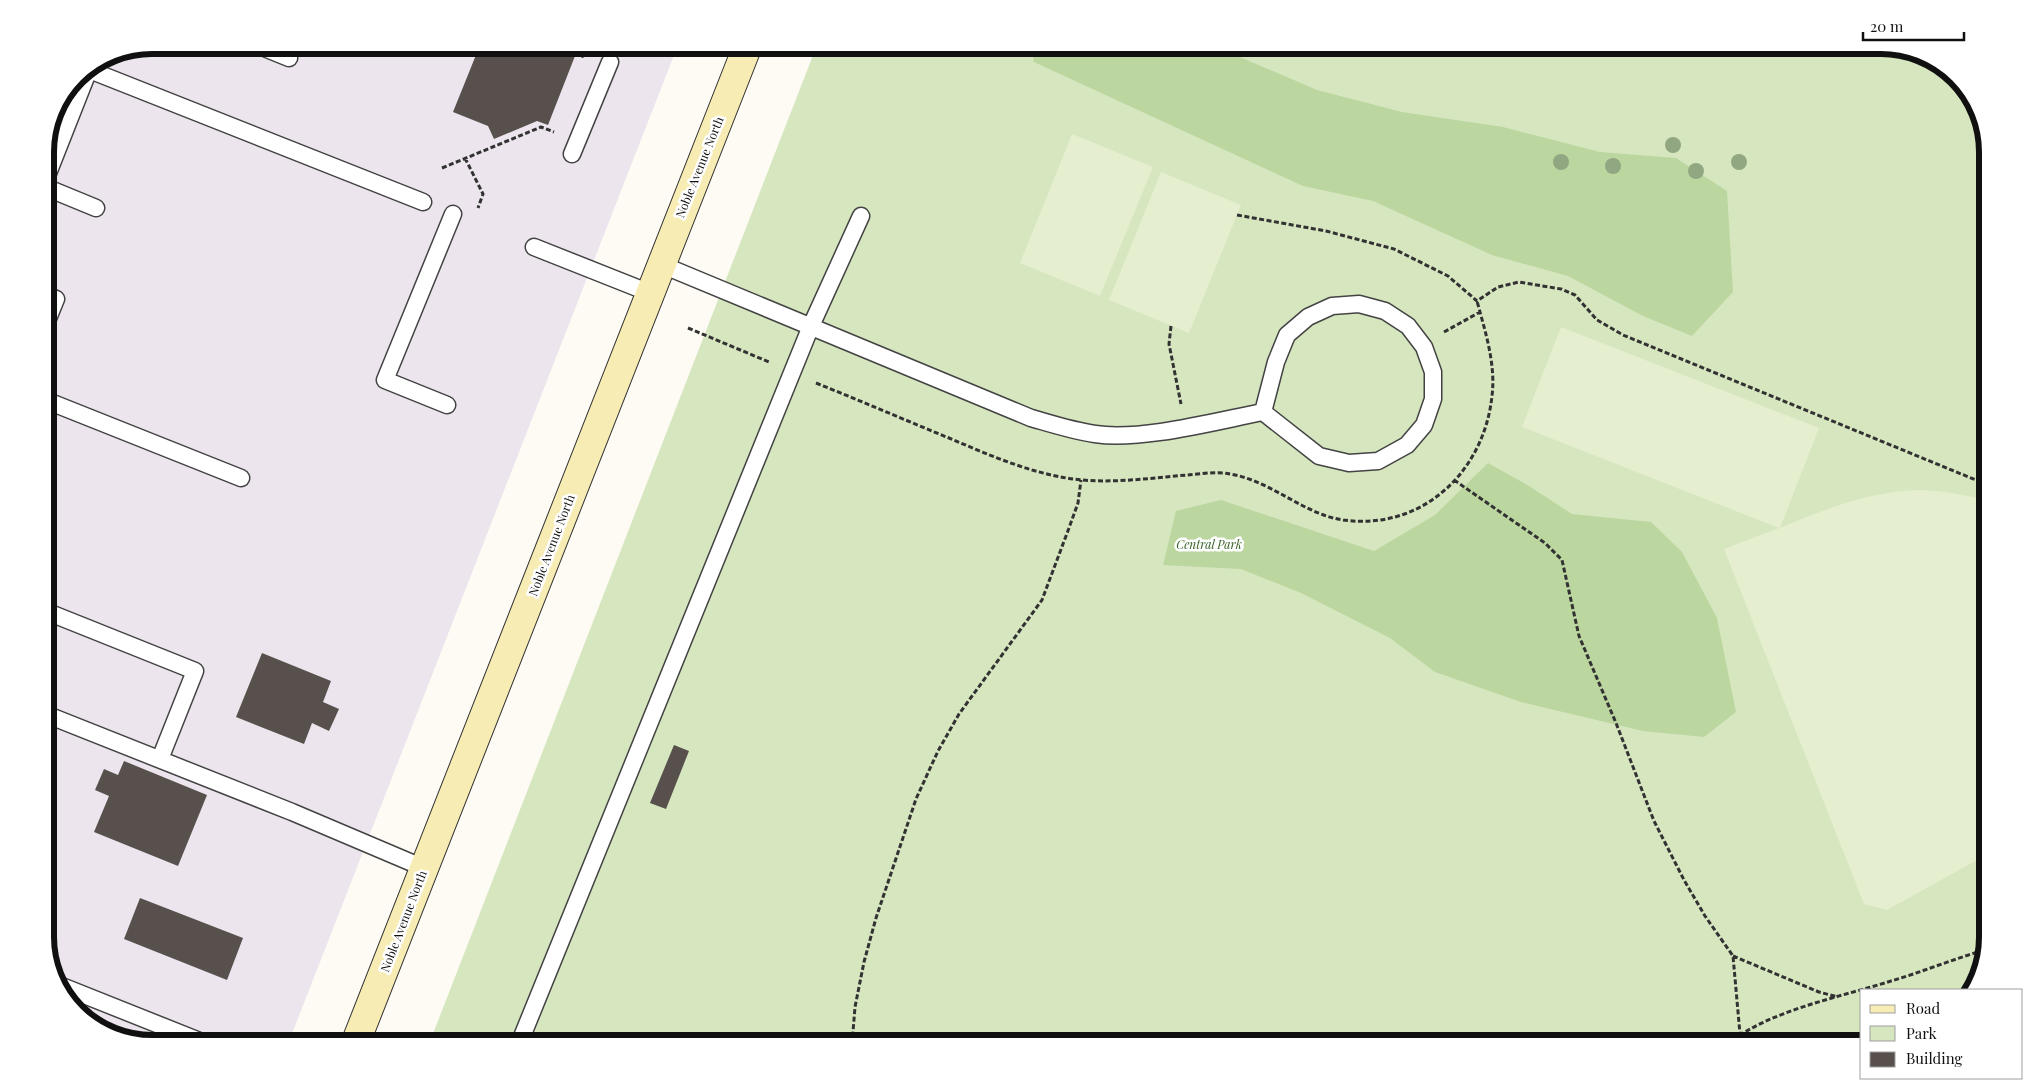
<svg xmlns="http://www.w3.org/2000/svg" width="2033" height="1089" font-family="'Playfair Display',serif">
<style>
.industrial{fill:#ece5ed}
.green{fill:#d6e6bf}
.forest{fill:#bcd6a0}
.pitch{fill:#e6eed0}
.building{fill:#58504d}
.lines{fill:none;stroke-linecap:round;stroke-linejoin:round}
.lane-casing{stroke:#434343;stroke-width:19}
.secondary-casing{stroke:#323232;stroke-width:30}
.path{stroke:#323232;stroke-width:3;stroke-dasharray:5 2.5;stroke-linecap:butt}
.lane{stroke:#fff;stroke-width:16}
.secondary{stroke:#f8ecb5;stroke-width:28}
.tree{fill:#90a782}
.labels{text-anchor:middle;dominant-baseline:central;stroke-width:5;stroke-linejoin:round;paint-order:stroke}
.street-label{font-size:12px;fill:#101010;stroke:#fff}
.park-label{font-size:12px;font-style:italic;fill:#366225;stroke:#fff}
.rim{fill:none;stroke:#101010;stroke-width:6}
</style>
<rect width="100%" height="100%" fill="#fefbf4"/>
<path class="industrial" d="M 152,45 L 678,45 L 288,1044 L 152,1044 L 104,1033 L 63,997 L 45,944 L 45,145 L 56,105 L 77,76 L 111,53 Z"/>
<path class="green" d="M 817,45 L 1881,45 L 1929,56 L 1970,93 L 1988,145 L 1988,937 L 1977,985 L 1972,990 L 1862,990 L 1862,1044 L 429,1044 Z"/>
<path class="forest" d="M 1030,45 L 1212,45 L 1317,90 L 1402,112 L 1503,127 L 1600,152 L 1676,158 L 1727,191 L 1733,292 L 1692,336 L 1643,316 L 1568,276 L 1492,255 L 1373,201 L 1303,186 L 1034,62 Z
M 1488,463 L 1529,486 L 1572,514 L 1651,522 L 1682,552 L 1717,618 L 1736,712 L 1704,737 L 1643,731 L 1521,702 L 1435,672 L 1390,638 L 1301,593 L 1241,569 L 1163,565 L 1176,511 L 1221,500 L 1374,551 L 1435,515 Z"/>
<path class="pitch" d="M 1072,134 L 1153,167 L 1100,296 L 1020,263 Z
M 1161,172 L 1241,205 L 1189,333 L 1109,300 Z
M 1561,327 L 1819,428 L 1780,528 C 1825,509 1870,491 1920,490 C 1943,490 1966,496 1988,500 L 1988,854 L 1887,910 L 1864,904 L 1724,549 L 1779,528 L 1522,427 Z"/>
<path class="building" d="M 480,45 L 549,45 L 575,56 L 548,125 L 537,121 L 494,139 L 488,126 L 453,112 Z
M 262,653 L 331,681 L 323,702 L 339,709 L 329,731 L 312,723 L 304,744 L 236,717 Z
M 674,745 L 689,751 L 666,809 L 650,803 Z
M 124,761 L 207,795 L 178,866 L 94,832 L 109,796 L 95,790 L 104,769 L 118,775 Z
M 140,898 L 243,938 L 227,980 L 124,939 Z
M 135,1035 L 158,1044 L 133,1040 Z"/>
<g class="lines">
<defs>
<path id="lane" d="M 257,45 L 289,58
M 87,69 L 423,202
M 572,154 L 610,62
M 45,181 L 90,67
M 45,187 L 96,208
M 534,247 L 650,293
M 660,264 L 1031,418 C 1052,424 1074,431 1095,434 C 1142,441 1216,421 1263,412
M 45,295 L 56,299 L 45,326
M 1359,304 L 1385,311 L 1408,326 L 1424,347 L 1433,372 L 1433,399 L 1424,425 L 1407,445 L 1378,461 L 1349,463 L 1319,456 L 1263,412 L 1276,362 L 1287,335 L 1308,317 L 1332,306 Z
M 45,400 L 241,478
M 447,405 L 385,380 L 453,214
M 45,611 L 195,671 L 160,759
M 45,714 L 292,812 L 424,868
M 59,985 L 207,1044
M 519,1044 L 811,326 L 861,216"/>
<path id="secondary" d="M 355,1044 L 748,45"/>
</defs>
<use href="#lane" class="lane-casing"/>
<use href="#secondary" class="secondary-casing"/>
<path class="path" d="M 559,45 L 584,57
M 465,158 L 483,194 L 478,208
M 442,168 L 541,127 L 554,132
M 1237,215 L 1326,231 L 1394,249 L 1448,276 L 1477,301 L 1498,287 L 1519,282 L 1561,289 L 1575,295 L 1597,320 L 1623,335 L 1988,485
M 1171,326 L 1169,344 L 1181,404
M 688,328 L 769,362
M 1444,332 L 1480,312
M 816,383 C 861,401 905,420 949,438 C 991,456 1037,476 1082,480 C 1117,483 1152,478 1187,475 C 1201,474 1217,471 1230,474 C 1272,481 1303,514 1343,520 C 1422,531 1484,472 1492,396 C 1496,364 1485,331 1477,301
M 1454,480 L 1545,543 L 1562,560 L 1579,636 L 1616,723 L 1654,821 L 1684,880 L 1705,916 L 1733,956 L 1740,1034
M 1733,956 L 1819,992 L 1838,997
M 852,1044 L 855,1007 L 864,962 L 876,918 L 916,799 L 938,751 L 959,714 L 1042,600 L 1069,528 L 1078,503 L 1081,480
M 1727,1044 C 1771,1010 1837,998 1891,981 C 1922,972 1953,959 1985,950"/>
<use href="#lane" class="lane"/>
<use href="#secondary" class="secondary"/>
</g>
<g class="tree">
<circle cx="1673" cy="145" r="8"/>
<circle cx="1561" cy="162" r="8"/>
<circle cx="1739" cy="162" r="8"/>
<circle cx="1613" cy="166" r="8"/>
<circle cx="1696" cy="171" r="8"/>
</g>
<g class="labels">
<g class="street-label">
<text transform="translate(699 167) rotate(-68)">Noble Avenue North</text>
<text transform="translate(551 545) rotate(-69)">Noble Avenue North</text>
<text transform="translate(403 921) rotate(-69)">Noble Avenue North</text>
</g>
<g class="park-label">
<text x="1209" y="544">Central Park</text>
</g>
</g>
<path d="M0 0H2033V1089H0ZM152 54H1881A98 98 0 0 1 1979 152V937A98 98 0 0 1 1881 1035H152A98 98 0 0 1 54 937V152A98 98 0 0 1 152 54Z" fill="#fff" fill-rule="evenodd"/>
<path class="rim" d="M152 54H1881A98 98 0 0 1 1979 152V937A98 98 0 0 1 1881 1035H152A98 98 0 0 1 54 937V152A98 98 0 0 1 152 54Z"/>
<rect x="1860" y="989" width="162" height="90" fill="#ffffff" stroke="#9f9f9f"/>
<rect x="1870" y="1005" width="25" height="8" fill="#f8ecb5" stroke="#9f9f9f"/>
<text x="1906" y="1014" font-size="15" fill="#101010">Road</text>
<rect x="1870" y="1026" width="25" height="15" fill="#d6e6bf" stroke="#9f9f9f"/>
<text x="1906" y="1039" font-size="15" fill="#101010">Park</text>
<rect x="1870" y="1052" width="25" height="15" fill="#58504d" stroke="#9f9f9f"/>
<text x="1906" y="1064" font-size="15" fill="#101010">Building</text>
<path d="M1863 32v8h101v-8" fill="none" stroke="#101010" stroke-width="2.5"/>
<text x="1870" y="32" font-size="15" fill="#101010" stroke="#ffffff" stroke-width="4" paint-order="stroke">20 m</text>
</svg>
